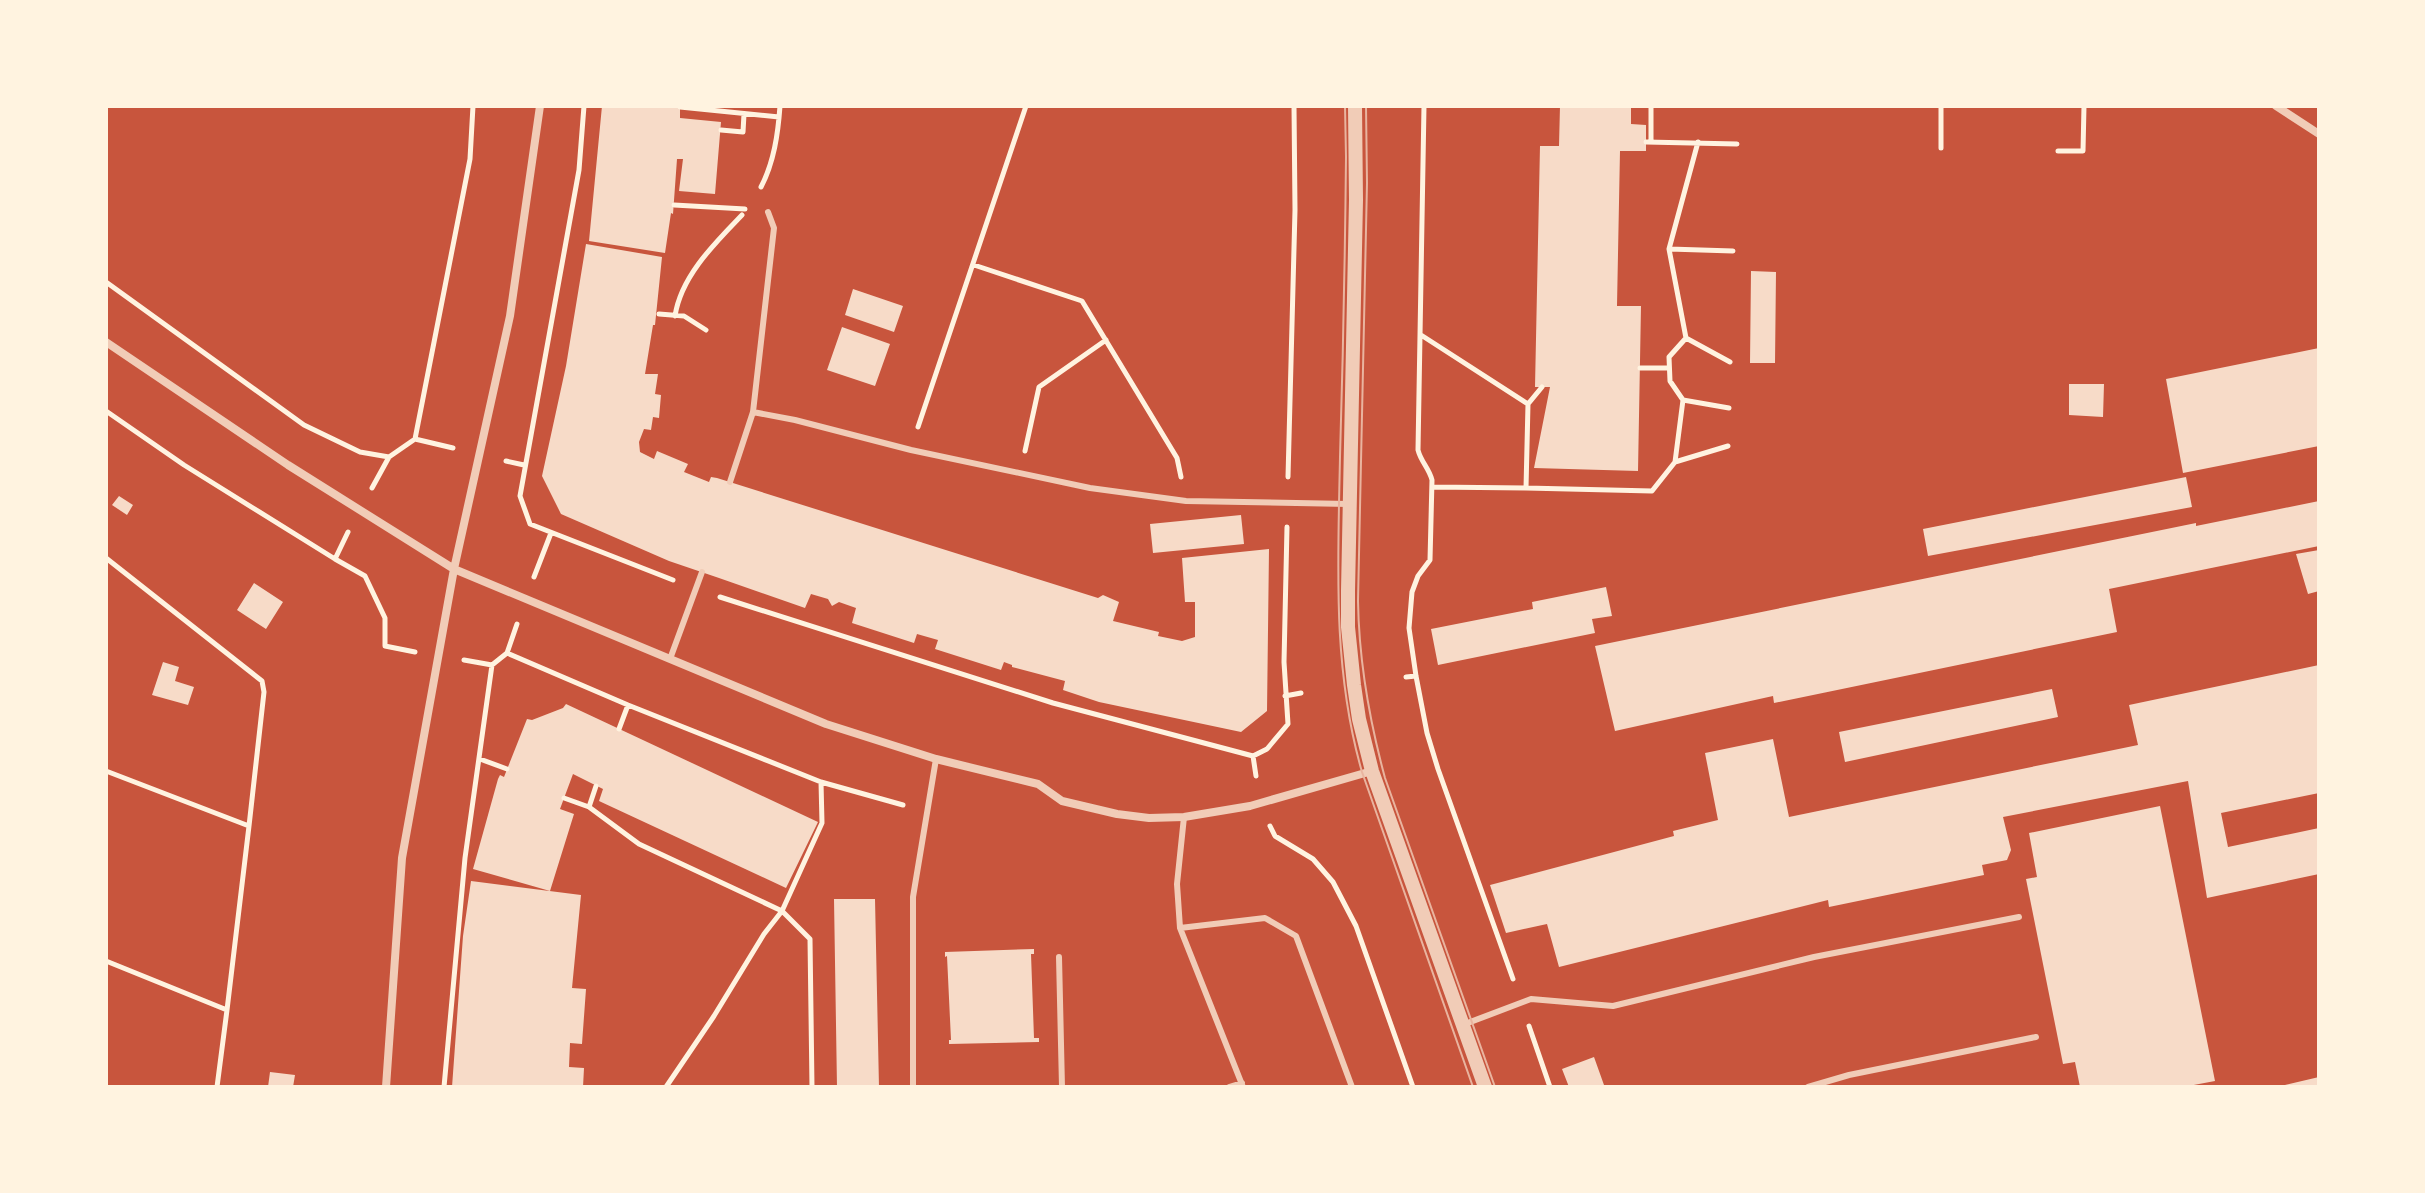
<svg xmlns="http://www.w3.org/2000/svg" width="2425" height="1193" font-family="'Noto Serif',serif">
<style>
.building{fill:#f7dbc8}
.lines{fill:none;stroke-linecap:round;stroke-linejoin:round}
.path{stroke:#fff3e0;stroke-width:5}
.service{stroke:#f1ccb7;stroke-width:6}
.minor{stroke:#f1ccb7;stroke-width:8}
.tertiary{stroke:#f1ccb7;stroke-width:14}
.tram{stroke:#e9b49f;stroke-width:2}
</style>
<rect width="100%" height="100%" fill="#c8553d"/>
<path class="building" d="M 602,106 L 680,106 L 680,118 L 721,122 L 715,194 L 679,191 L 683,159 L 677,159 L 673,214 L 671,213 L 665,253 L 589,241 Z
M 1560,106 L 1631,106 L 1631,124 L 1646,125 L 1646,151 L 1620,151 L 1617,306 L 1641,306 L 1638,471 L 1534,468 L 1550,387 L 1535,387 L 1540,146 L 1559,146 Z
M 586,244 L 662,257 L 655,325 L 653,325 L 645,374 L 658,374 L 655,394 L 661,395 L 659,418 L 653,417 L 651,430 L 644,429 L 639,442 L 640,452 L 654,459 L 657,451 L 688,464 L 684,472 L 709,482 L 711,477 L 717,478 L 1098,598 L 1103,595 L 1119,602 L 1113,621 L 1159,632 L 1158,636 L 1182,641 L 1195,637 L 1195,602 L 1185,602 L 1182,558 L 1269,549 L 1267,711 L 1241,732 L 1099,702 L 1063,690 L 1065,681 L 1012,667 L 1012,665 L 1004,662 L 1001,670 L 935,649 L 938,640 L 917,634 L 914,643 L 852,623 L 856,608 L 839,602 L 832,606 L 828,599 L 811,594 L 805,608 L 719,578 L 669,561 L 561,514 L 542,476 L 566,366 Z
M 1751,271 L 1776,272 L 1775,363 L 1750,363 Z
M 853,289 L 903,306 L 894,332 L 845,315 Z
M 842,327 L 890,344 L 875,386 L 827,370 Z
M 2319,348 L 2319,446 L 2183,473 L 2166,379 Z
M 2069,384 L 2104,384 L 2103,417 L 2069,415 Z
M 2186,477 L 2192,507 L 1928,556 L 1923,529 Z
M 119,496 L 133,505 L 127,515 L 112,505 Z
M 2319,501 L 2319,546 L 2109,589 L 2117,632 L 1774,703 L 1773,696 L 1615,731 L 1595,646 L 2196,523 L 2196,526 Z
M 1241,515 L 1244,544 L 1153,553 L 1150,524 Z
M 2319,550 L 2319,591 L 2308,594 L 2296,554 Z
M 254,583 L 283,602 L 266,629 L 237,610 Z
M 1606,587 L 1612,616 L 1592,619 L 1595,633 L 1438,665 L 1431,629 L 1533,609 L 1532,602 Z
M 163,662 L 179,667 L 175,681 L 194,687 L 188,705 L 152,695 Z
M 2319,665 L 2319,793 L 2221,813 L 2228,847 L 2319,828 L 2319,874 L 2207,898 L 2188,781 L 2003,817 L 2011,850 L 2007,860 L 1982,865 L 1984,875 L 1829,907 L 1828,900 L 1559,967 L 1547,924 L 1506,933 L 1490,885 L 1674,836 L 1673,831 L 1718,820 L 1705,753 L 1773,739 L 1789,817 L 2138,745 L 2129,705 Z
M 2052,689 L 2058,717 L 1845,762 L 1839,732 Z
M 566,704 L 818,822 L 786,888 L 599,801 L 603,789 L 573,774 L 560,809 L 574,814 L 550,891 L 473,869 L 498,779 L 500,775 L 504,777 L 527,719 L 532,720 L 563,708 Z
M 2160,806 L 2215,1081 L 2183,1087 L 2080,1087 L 2075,1062 L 2063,1064 L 2026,879 L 2037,877 L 2029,833 Z
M 471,881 L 581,895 L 572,988 L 586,989 L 582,1044 L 570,1043 L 569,1067 L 584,1068 L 583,1087 L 452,1087 L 463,936 Z
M 834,899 L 875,899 L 879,1087 L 837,1087 Z
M 1034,949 L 1034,954 L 1031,954 L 1034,1038 L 1039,1038 L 1039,1042 L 949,1044 L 949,1040 L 951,1040 L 947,956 L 945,957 L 945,952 Z
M 1594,1057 L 1604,1085 L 1598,1087 L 1569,1087 L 1562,1069 Z
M 270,1072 L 295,1075 L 293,1087 L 268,1087 Z
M 2319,1077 L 2319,1087 L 2281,1087 L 2281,1086 Z"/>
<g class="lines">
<path class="path" d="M 584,106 L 579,170 L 520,496 L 530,524 L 673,580
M 1424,106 L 1418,450 C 1421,462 1429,468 1432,480 L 1430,560 L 1418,576 L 1412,592 L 1409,628 L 1416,676 L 1427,733 L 1438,769 L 1513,979
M 680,107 L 779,117
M 721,130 L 743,132 L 744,114
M 1646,142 L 1737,144
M 1651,142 L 1651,106
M 1941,148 L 1941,106
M 2058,151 L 2083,151 L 2084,106
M 761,187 C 774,162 778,134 780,106
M 674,205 L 745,209
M 1669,249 L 1733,251
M 974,265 L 1082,301 L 1177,458 L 1181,477
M 106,282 L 304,425 L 360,452 L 389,457 L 415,439 L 470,159 L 473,106
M 659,314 L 684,316 L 706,330
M 675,316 C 681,276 715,243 742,215
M 1421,335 L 1528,404 L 1526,488 L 1432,487
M 1686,338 L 1730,362
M 1640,368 L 1669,368
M 1683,400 L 1729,408
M 1528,404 L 1542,387
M 106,411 L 184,465 L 335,559
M 918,427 L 1026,106
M 415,439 L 453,448
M 1025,451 L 1039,387 L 1106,340
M 506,461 L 524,465
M 1675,462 L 1728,446
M 1288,477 L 1295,210 L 1294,106
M 372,488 L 389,457
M 1526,488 L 1652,491 L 1675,462 L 1683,400 L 1670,381 L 1669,357 L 1686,338 L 1669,249 L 1698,142
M 348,532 L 335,559 L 365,576 L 385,618 L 385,646 L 415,652
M 106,558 L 262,681 L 264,692 L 249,826
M 534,577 L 551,533
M 720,597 L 1053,703 L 1253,756
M 507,653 L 628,705 L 821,782 L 903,805
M 464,660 L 492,665 L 507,653 L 517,624
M 1406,677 L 1416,676
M 1285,696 L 1301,693
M 619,729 L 628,705
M 480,759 L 507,769
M 106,771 L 249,826 L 227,1010
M 1256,776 L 1253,756 L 1267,749 L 1288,724 L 1284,662 L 1287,527
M 564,798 L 589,807 L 639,844 L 782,911 L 764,934 L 714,1016 L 666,1087
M 589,807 L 596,786
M 1270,826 L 1275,836 L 1313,859 L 1333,882 L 1356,926 L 1413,1087
M 106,961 L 227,1010 L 217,1087
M 1529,1026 L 1550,1087
M 444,1087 L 465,858 L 492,665
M 812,1087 L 810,939 L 782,911 L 822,823 L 821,782"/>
<path class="service" d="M 753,412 L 795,420 L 911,450 L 1090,488 L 1186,501 L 1349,504
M 730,482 L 753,412 L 774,228 L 768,212
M 670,659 L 702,572
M 1184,817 L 1177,884 L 1180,928 L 1243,1087
M 1180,928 L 1265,918 L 1296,936 L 1352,1087
M 1059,957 L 1062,1087
M 1465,1024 L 1531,999 L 1613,1006 L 1814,957 L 2019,917
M 913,1087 L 913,897 L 936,759
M 1229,1087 L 1242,1083
M 1808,1087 L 1849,1075 L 2036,1037"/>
<path class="minor" d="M 2276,106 L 2319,134
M 106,342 L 288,465 L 454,569 L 826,724 L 936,759 L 1038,784 L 1062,801 L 1117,814 L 1149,818 L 1184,817 L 1250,806 L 1372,771
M 386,1087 L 402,858 L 454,569 L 510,316 L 540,106"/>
<path class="tertiary" d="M 1355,106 L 1356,200 L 1348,591 L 1348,627 L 1354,685 L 1359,719 L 1372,771 L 1485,1087"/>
<path class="tram" d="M 1345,106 L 1346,157 C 1345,257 1343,357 1340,457 C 1338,563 1332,668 1362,772 L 1473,1087
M 1366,106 L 1367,183 L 1358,601 C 1359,662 1369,719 1385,778 L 1495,1087"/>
</g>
<rect width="2425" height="1193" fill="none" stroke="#fff3e0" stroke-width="216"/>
</svg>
